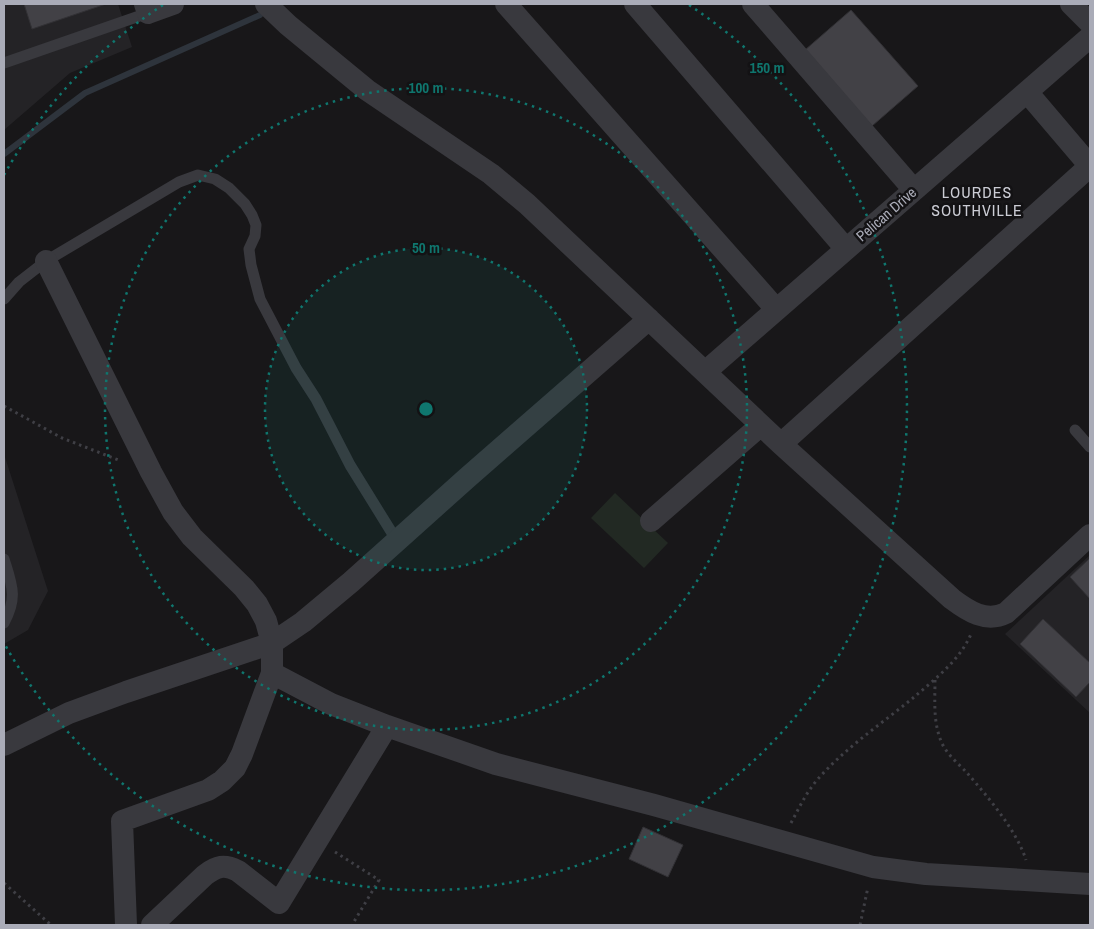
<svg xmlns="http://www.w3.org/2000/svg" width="1094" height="929" font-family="'Archivo Narrow',sans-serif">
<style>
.built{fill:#242326}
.green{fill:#222923}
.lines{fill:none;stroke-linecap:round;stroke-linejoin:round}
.stream{stroke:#2e343c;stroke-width:6}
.building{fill:#424146;stroke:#323135}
.path{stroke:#3f3f45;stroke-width:3;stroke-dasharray:2.5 4;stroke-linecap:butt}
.service{stroke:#39393e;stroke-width:11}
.minor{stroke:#39393e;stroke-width:22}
.ring{fill:none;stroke:#0f766e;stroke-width:2.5;stroke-dasharray:2.5 5}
.labels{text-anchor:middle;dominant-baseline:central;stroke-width:5;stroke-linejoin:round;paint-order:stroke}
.street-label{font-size:15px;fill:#aaacb8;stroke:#131214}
.neighbourhood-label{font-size:16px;letter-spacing:1px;fill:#cbccd4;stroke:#131214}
.centre{fill:#0f766e;stroke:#131214;stroke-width:2.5}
.ring-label{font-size:15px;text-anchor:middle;font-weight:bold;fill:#0f766e;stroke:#131214;stroke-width:5;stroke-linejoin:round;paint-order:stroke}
</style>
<rect width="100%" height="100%" fill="#181719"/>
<path class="built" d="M 4,4 L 118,4 L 132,47 L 70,73 L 4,130 Z
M 4,454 L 48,591 L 28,630 L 4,644 Z
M 1090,555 L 1090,713 L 1005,634 Z"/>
<path class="green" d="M 615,493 L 668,543 L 644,568 L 591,518 Z"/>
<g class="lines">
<path class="stream" d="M 4,154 L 85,93 L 260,15"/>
</g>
<path class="building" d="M 24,4 L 106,4 L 32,29 Z
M 851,10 L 918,86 L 872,126 L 805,50 Z
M 1090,558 L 1090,599 L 1070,577 Z
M 1043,619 L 1090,663 L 1090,682 L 1076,697 L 1020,644 Z
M 643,827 L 683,845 L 668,877 L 629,859 Z"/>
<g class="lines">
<path class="path" d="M 4,406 L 62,438 L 121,461
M 935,680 C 935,701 933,721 941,741 C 946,754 959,764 968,774 C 988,797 1017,831 1026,860
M 791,823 C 799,808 806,793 817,780 C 844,749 881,724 913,698 C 934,680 960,660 971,634
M 335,852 L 379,880 L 352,925
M 4,883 L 51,925
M 860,925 L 868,887"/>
<path class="service" d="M 4,63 L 148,13
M 4,299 L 19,282 L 46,261 L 179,182 L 198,175 L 215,179 L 229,188 L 245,204 L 252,215 L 256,225 L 255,236 L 249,249 L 251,265 L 260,299 L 296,368 L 316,399 L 350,465 L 397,541
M 1075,430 L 1090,447
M 4,559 C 12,585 18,597 4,623"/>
<path class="minor" d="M 145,4 L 148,13 L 173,4
M 266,4 L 288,25 L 367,90 L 491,174 L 527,204 L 781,444 L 952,599 C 968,611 986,623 1006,613 L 1090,535
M 506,4 L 776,309
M 635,4 L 846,249
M 753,4 L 914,190
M 1071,4 L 1090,23
M 46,261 L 151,472 L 173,512 L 192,537 L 244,588 L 257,604 L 266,621 L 272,643 L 272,673 L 242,754 L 235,768 L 222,781 L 208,790 L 122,821 L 126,925
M 705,372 L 1090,37
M 781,444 L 1090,166 L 1027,92
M 651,521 L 761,425
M 272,673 L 331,704 L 387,726 L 496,764 L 654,805 L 873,867 L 926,874 L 1090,884
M 4,745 L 69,713 L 126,692 L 272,643 L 303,622 L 351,582 L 467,478 L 649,319
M 152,925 L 205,875 C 217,866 224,864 238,871 L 279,903 L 387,726"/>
</g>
<circle cx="426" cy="409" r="161" fill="#0f766e" fill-opacity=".12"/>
<g class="ring">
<circle cx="426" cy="409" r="161"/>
<circle cx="426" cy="409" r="321"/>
<path d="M4 175A482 482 0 0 1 163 5M689 5A482 482 0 1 1 4 643"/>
</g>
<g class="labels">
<g class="street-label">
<text transform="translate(886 214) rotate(-41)">Pelican Drive</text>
</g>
<g class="neighbourhood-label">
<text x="977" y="192">LOURDES<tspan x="977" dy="18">SOUTHVILLE</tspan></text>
</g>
</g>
<circle cx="426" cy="409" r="8" class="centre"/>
<g class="ring-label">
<text x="767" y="73">150 m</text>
<text x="426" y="93">100 m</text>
<text x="426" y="253">50 m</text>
</g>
<rect width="1094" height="929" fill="none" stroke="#aaacb8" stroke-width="10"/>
</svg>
